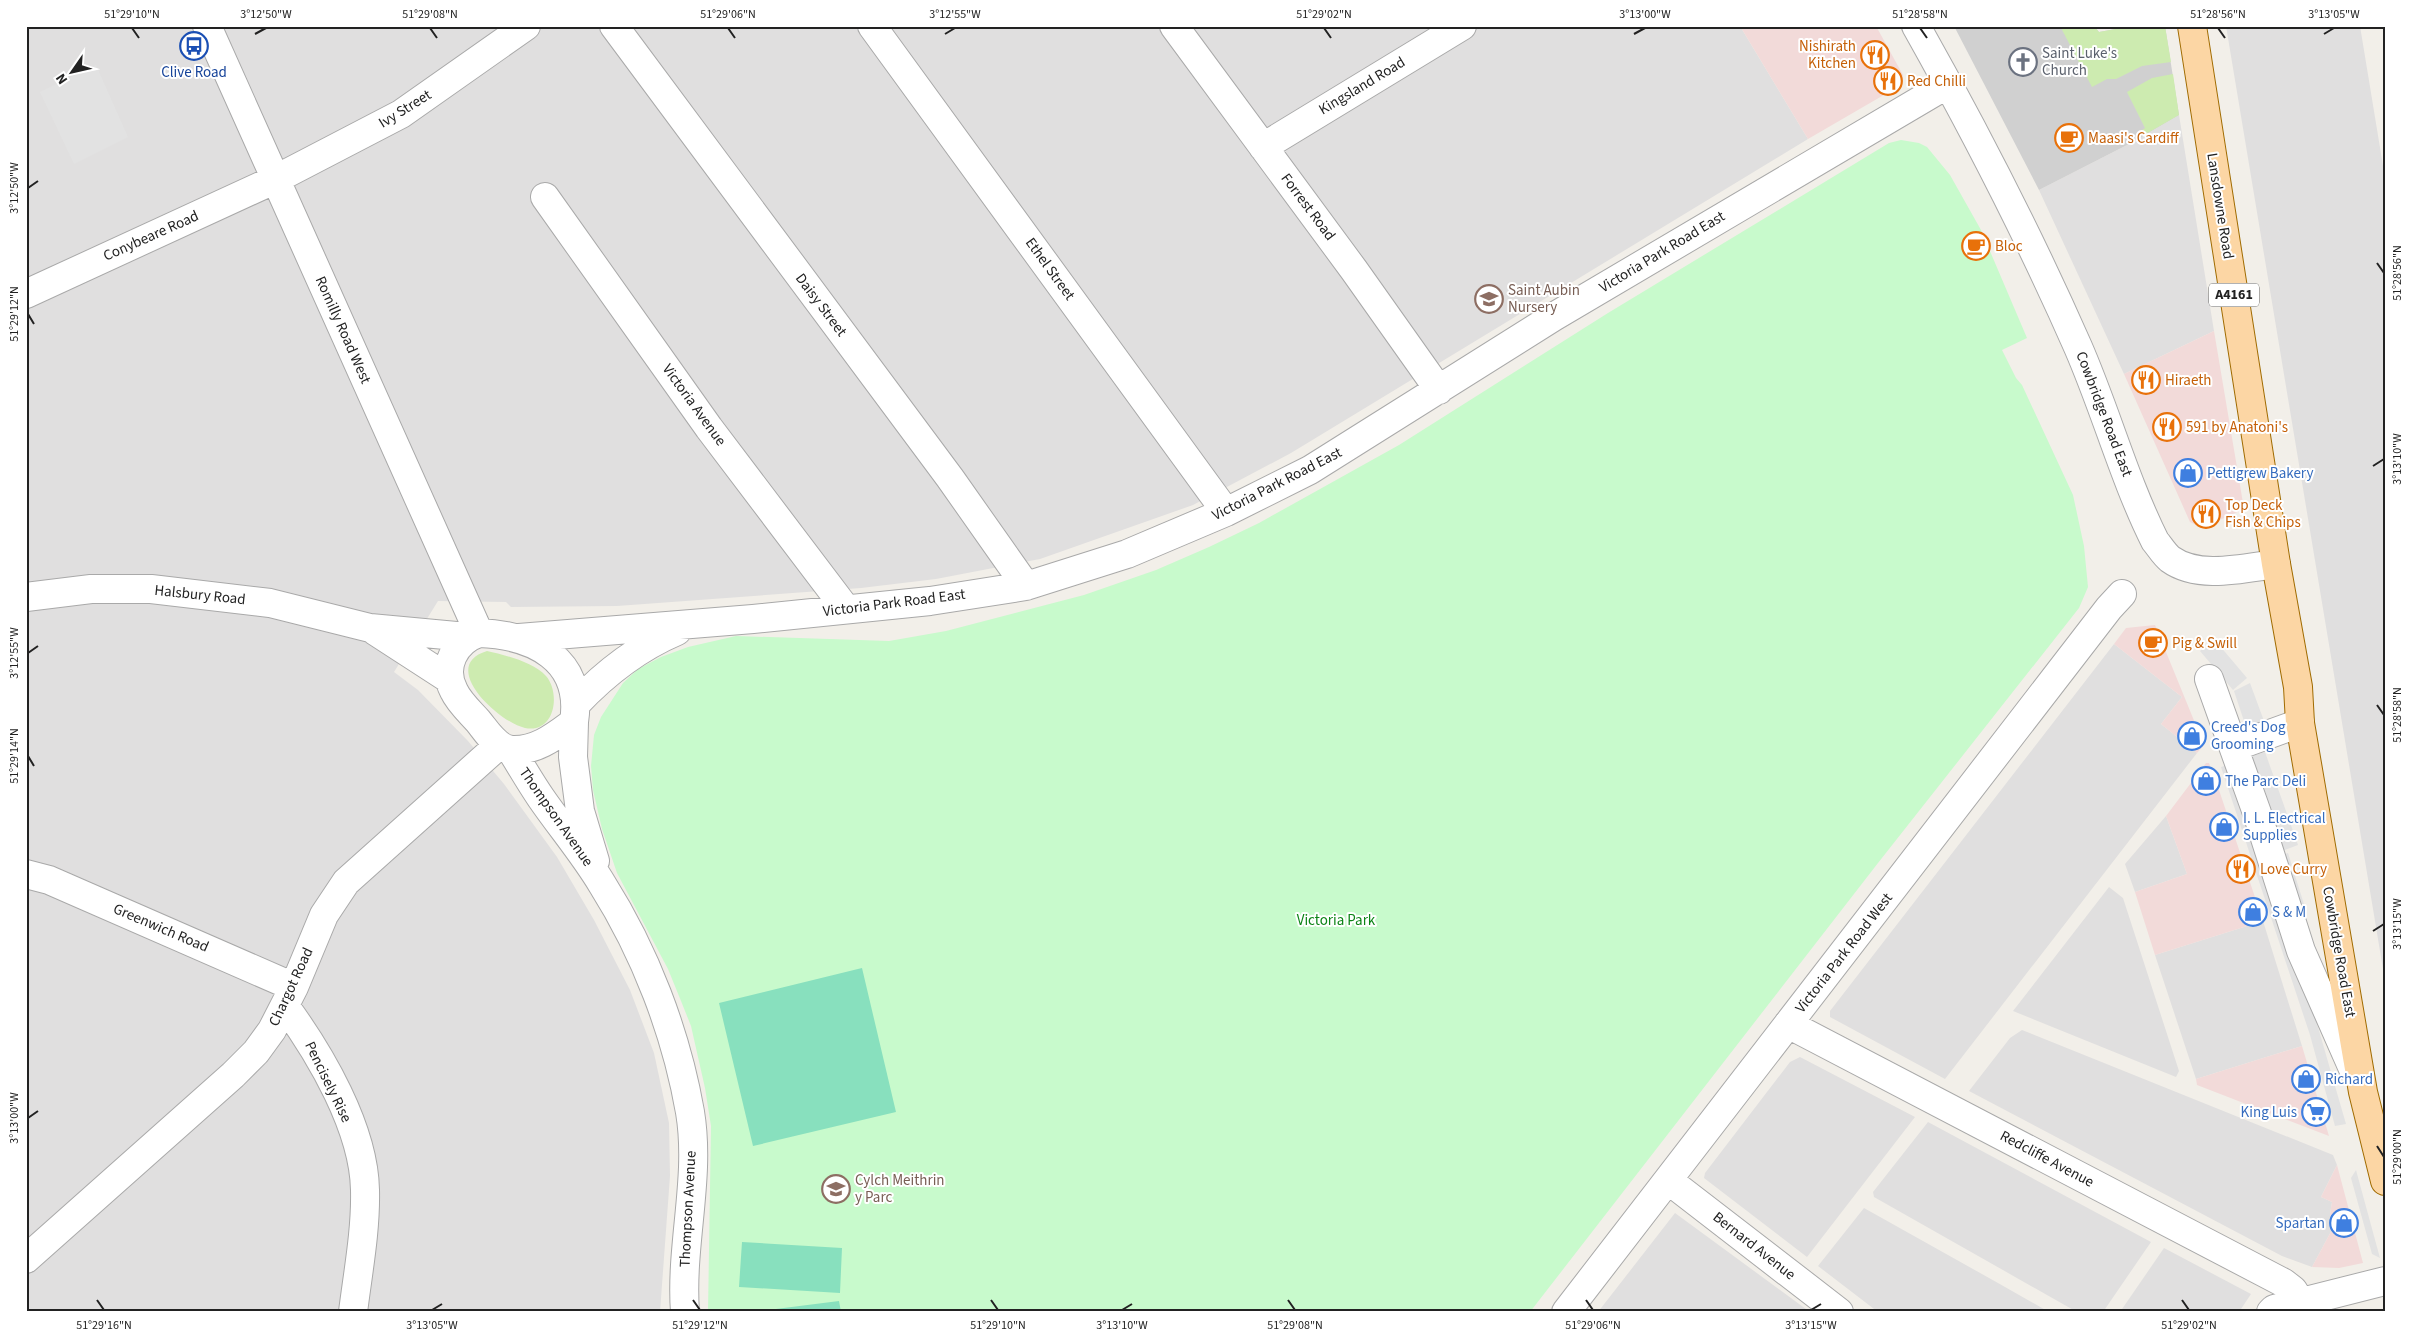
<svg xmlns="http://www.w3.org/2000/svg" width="2411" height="1338" font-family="'Source Sans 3',sans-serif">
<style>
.residential{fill:#e0dfdf}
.commercial{fill:#f2dad9}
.religious{fill:#d0d0d0}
.grass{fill:#cdebb0}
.park{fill:#c8facc}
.pitch{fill:#88e0be}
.parking{fill:#e2e2e2}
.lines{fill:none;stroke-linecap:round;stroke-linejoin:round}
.minor-casing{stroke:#a9a9a9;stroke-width:30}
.major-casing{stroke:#a06b00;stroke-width:30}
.minor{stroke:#fff;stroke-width:28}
.major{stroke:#fcd6a4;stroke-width:28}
.ticks{fill:none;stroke:#222;stroke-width:2}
.labels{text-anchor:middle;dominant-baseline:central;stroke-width:4;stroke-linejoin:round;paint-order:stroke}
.shield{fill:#fff;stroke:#646464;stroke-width:1}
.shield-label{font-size:14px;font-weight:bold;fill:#222}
.food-label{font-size:15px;fill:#c56008;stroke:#fff;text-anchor:start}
.worship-label{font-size:15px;fill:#5b616d;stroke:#fff;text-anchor:start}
.transit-label{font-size:15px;fill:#164399;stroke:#fff}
.street-label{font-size:15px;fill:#222;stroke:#fff}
.education-label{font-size:15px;fill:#785e54;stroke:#fff;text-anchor:start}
.shop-label{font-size:15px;fill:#366cbe;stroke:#fff;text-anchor:start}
.park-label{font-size:15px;fill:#0c8416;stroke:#fff}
.neatline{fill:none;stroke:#222;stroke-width:2}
.ticks-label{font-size:12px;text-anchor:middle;fill:#222}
</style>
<rect width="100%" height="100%" fill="#f2efe9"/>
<path class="residential" d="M 26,26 L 1740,26 L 1808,139 L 1291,453 L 1193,505 L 1040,559 L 936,579 L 861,588 L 617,606 L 511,607 L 506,602 L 438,601 L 394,672 L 418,690 L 468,741 L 504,784 L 557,857 L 594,920 L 630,990 L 654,1053 L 669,1123 L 670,1176 L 660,1312 L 26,1312 Z
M 2226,26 L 2360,26 L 2385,178 L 2385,981 Z
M 2179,115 L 2214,331 L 2124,374 L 2039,190 L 2131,143 Z
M 2114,644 L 2182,697 L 2161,724 L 2197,753 L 1945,1079 L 1830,1017 L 1830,1011 Z
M 2166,816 L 2187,874 L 2135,892 L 2125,864 Z
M 2109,887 L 2123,898 L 2179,1071 L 2176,1077 L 2013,1011 Z
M 2263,921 L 2302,1046 L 2196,1079 L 2155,955 Z
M 2022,1030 L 2333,1155 L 2337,1165 L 2321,1197 L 2332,1202 L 2330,1214 L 2334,1226 L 2312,1267 L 2282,1256 L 1969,1091 L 2010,1038 Z
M 1800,1057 L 1915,1117 L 1807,1257 L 1704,1178 L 1705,1173 L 1790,1062 Z
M 1928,1122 L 2151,1242 L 2103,1312 L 2077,1312 L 1874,1197 L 1873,1192 Z
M 1864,1208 L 1998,1283 L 2049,1312 L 1878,1312 L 1818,1266 Z
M 1675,1213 L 1810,1312 L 1598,1312 Z
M 2164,1248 L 2251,1294 L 2239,1312 L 2120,1312 Z"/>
<path class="commercial" d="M 1740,26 L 1876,26 L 1903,75 L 1901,85 L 1808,139 Z
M 2214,331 L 2244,509 L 2202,528 L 2190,522 L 2124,374 Z
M 2155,625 L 2204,745 L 2197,753 L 2161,724 L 2182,697 L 2114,644 L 2126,628 Z
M 2206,763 L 2209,763 L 2219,790 L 2263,921 L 2155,955 L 2135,892 L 2187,874 L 2166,816 Z
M 2302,1046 L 2329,1136 L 2197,1085 L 2196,1079 Z
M 2337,1165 L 2363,1263 L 2339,1268 L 2312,1267 L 2334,1226 L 2330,1214 L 2332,1202 L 2321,1197 Z"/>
<path class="religious" d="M 1954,26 L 2094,26 L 2099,32 L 2132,26 L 2165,26 L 2179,115 L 2131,143 L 2039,190 Z"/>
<path class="grass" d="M 2060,26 L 2094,26 L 2099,32 L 2132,26 L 2165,26 L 2171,62 L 2142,66 L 2116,79 L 2107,79 L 2092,87 Z
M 2173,74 L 2179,115 L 2144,135 L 2141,131 L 2145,128 L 2127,92 L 2152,78 Z
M 487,651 C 505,655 533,662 546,676 C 561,693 555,734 525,728 C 500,723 437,666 487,651 Z"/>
<path class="park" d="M 1901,140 L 1919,143 L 1927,147 L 1950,175 L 1981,230 L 2027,338 L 2002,350 L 2016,378 L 2022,385 L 2073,495 L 2084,546 L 2088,587 L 2079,608 L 1878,863 L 1530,1312 L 708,1312 L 711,1126 L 705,1088 L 691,1026 L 681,1001 L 668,969 L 617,873 L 602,829 L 593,790 L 591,766 L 594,735 L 601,717 L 623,683 L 638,669 L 661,657 L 688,647 L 736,636 L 889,641 L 946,631 L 1084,595 L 1156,570 L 1209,547 L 1259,523 L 1399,445 L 1608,313 L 1889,143 Z"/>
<path class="pitch" d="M 862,968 L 896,1112 L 753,1146 L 719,1003 Z
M 742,1242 L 842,1248 L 840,1293 L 739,1287 Z
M 839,1301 L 841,1312 L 752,1312 Z"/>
<path class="parking" d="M 96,65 L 128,137 L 74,164 L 40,92 Z
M 2214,639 L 2247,678 L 2233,690 L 2200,651 Z
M 2250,683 L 2264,721 L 2247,730 L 2234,691 Z
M 2265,752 L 2298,845 L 2277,853 L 2245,758 Z
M 2231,764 L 2309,996 L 2346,1124 L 2335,1126 L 2310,1035 L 2221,767 Z
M 2288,853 L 2307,914 L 2298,916 L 2279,856 Z
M 2356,1170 L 2380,1258 L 2372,1254 L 2351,1178 Z"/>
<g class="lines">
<defs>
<path id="minor" d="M 207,26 L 479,633
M 614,26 L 950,478 L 1026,586
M 872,26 L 1226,512
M 1174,26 L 1354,270 L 1439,390
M 1916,26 C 1975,131 2030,238 2078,347 C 2106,411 2124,479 2155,541 C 2160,547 2164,554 2170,559 C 2199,580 2244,568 2276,564
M 1263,147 L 1462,26
M 545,197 L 709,428 L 846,609
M 26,294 L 276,179 L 401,114 L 526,26
M 26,597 L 91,589 L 151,589 L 270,603 L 370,628 L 467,637
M 375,631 L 449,679
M 479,633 C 533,635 584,659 574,722 C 555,736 537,751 512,750 C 497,749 487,732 478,721 C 470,712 459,702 454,691 C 441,667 455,641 479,633 Z
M 519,638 L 753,619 L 930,601 L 1026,586 L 1127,554 L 1226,512 L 1310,470 L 1555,316 L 1948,84
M 2209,679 L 2257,813 L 2301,951 L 2354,1071
M 576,704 C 606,672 637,648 677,631
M 574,722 L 573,757 L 580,811 L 595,861
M 2234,747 L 2300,723
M 511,750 C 521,766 530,782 541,798 C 561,827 584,854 602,884 C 645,952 676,1032 690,1112 C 701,1178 680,1245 685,1312
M 26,874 L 49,880 L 294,987
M 285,1006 C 320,1054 364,1128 365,1190 C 366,1230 358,1272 353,1312
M 1788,1024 L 2284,1283 L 2293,1290 L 2300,1301
M 1668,1180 L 1839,1312
M 26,1259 L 233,1075 L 256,1052 L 272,1030 L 294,987 L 324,915 L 346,882 L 499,745
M 1566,1312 L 2109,608 L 2122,594
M 2271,1312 L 2274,1309 L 2385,1281"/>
<path id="major" d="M 2192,26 L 2276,564 L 2298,687 L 2300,723 L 2363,1092 L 2385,1181"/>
</defs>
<use href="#minor" class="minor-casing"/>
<use href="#major" class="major-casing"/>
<use href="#minor" class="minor"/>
<use href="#major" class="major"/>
</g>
<path class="ticks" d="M 132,28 L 139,38M 430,28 L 437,38M 728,28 L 735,38M 1324,28 L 1331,38M 1920,28 L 1927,38M 2218,28 L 2225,38M 255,34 L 266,28M 945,34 L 955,28M 1634,34 L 1645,28M 2324,34 L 2334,28M 28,188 L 38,181M 2377,263 L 2384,273M 28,314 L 34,324M 2373,466 L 2384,459M 28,653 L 38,646M 2377,705 L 2384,715M 28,756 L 34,766M 2373,931 L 2384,924M 28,1118 L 38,1111M 2377,1146 L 2384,1157M 97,1300 L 104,1310M 693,1300 L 700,1310M 991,1300 L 998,1310M 1288,1300 L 1295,1310M 1586,1300 L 1593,1310M 2182,1300 L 2189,1310M 432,1310 L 442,1304M 1122,1310 L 1132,1304M 1811,1310 L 1821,1304"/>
<defs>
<symbol id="bus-ring" viewBox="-11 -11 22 22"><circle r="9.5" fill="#fff" stroke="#1a4fb4" stroke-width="1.5"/><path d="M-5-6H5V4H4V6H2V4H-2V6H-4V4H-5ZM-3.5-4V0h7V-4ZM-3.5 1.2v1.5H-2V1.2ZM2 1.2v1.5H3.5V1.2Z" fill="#1a4fb4"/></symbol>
<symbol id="restaurant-ring" viewBox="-11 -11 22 22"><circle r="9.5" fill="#fff" stroke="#e8710a" stroke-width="1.5"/><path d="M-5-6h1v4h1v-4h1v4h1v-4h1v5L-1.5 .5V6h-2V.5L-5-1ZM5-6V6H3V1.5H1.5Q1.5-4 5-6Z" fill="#e8710a"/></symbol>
<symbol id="church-ring" viewBox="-11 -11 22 22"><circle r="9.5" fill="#fff" stroke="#6b7280" stroke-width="1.5"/><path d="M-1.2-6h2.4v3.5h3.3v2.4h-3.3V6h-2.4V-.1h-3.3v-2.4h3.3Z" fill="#6b7280"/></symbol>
<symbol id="cafe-ring" viewBox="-11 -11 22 22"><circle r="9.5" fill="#fff" stroke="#e8710a" stroke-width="1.5"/><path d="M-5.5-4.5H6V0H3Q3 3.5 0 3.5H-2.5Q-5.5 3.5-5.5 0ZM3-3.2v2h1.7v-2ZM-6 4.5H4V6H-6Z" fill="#e8710a"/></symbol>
<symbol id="school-ring" viewBox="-11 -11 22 22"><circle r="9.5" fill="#fff" stroke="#8d6e63" stroke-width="1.5"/><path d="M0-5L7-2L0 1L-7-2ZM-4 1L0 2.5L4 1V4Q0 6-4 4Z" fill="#8d6e63"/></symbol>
<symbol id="shop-ring" viewBox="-11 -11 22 22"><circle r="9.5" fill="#fff" stroke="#3f7fe0" stroke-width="1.5"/><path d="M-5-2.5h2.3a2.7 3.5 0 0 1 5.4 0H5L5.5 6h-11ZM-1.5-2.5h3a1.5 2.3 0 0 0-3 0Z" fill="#3f7fe0"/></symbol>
<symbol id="supermarket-ring" viewBox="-11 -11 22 22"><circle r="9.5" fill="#fff" stroke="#3f7fe0" stroke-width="1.5"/><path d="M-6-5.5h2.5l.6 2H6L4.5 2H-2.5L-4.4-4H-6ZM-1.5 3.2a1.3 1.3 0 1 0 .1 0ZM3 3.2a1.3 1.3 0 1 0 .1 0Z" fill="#3f7fe0"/></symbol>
</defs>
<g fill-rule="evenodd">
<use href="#bus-ring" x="178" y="30" width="32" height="32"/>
<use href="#restaurant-ring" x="1859" y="39" width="32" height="32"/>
<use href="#church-ring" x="2007" y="46" width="32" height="32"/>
<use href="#restaurant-ring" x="1872" y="65" width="32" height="32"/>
<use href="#cafe-ring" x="2053" y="122" width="32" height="32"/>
<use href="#cafe-ring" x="1960" y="230" width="32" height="32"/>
<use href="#school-ring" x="1473" y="283" width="32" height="32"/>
<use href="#restaurant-ring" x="2130" y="364" width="32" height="32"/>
<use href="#restaurant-ring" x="2151" y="411" width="32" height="32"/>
<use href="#shop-ring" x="2172" y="457" width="32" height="32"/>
<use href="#restaurant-ring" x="2190" y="498" width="32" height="32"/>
<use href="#cafe-ring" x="2137" y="627" width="32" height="32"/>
<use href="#shop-ring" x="2176" y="720" width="32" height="32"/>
<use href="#shop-ring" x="2190" y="765" width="32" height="32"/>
<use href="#shop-ring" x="2208" y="811" width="32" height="32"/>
<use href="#restaurant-ring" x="2225" y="853" width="32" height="32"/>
<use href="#shop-ring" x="2237" y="896" width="32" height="32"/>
<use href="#shop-ring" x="2290" y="1063" width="32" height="32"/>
<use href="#supermarket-ring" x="2300" y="1096" width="32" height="32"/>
<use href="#school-ring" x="820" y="1173" width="32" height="32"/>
<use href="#shop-ring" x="2328" y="1207" width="32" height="32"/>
</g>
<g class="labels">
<rect class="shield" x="2209" y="283.5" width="50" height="23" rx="4"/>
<g class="shield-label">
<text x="2234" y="295">A4161</text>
</g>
<g class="food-label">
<text x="1856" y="46" text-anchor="end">Nishirath<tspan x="1856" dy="17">Kitchen</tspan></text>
<text x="1907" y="81">Red Chilli</text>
<text x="2088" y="138">Maasi's Cardiff</text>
<text x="1995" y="246">Bloc</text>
<text x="2165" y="380">Hiraeth</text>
<text x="2186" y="427">591 by Anatoni's</text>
<text x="2225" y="505">Top Deck<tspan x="2225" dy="17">Fish &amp; Chips</tspan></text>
<text x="2172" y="643">Pig &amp; Swill</text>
<text x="2260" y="869">Love Curry</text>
</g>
<g class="worship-label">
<text x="2042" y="53">Saint Luke's<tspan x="2042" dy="17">Church</tspan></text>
</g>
<g class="transit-label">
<text x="194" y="72">Clive Road</text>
</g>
<g class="street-label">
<text transform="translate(1362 86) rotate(-31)">Kingsland Road</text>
<text transform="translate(405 109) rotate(-32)">Ivy Street</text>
<text transform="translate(2220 206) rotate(81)">Lansdowne Road</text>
<text transform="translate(1308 207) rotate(53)">Forrest Road</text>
<text transform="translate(151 236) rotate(-24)">Conybeare Road</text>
<text transform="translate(1662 252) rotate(-31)">Victoria Park Road East</text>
<text transform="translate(1050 269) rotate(54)">Ethel Street</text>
<text transform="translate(821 305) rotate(53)">Daisy Street</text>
<text transform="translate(343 330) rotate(66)">Romilly Road West</text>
<text transform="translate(694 405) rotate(54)">Victoria Avenue</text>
<text transform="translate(2104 414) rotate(69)">Cowbridge Road East</text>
<text transform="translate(1277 484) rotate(-27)">Victoria Park Road East</text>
<text transform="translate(200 595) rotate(6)">Halsbury Road</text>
<text transform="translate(894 603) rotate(-7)">Victoria Park Road East</text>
<text transform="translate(556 817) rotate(55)">Thompson Avenue</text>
<text transform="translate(161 928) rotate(23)">Greenwich Road</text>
<text transform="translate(2339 952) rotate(80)">Cowbridge Road East</text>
<text transform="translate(1844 953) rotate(-52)">Victoria Park Road West</text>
<text transform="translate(291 987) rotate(-65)">Chargot Road</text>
<text transform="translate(328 1082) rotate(64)">Pencisely Rise</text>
<text transform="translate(2047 1159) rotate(28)">Redcliffe Avenue</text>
<text transform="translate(688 1209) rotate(-87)">Thompson Avenue</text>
<text transform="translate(1754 1246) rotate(38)">Bernard Avenue</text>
</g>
<g class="education-label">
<text x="1508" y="290">Saint Aubin<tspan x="1508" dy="17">Nursery</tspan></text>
<text x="855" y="1180">Cylch Meithrin<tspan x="855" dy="17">y Parc</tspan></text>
</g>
<g class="shop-label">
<text x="2207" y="473">Pettigrew Bakery</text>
<text x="2211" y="727">Creed's Dog<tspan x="2211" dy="17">Grooming</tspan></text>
<text x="2225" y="781">The Parc Deli</text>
<text x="2243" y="818">I. L. Electrical<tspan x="2243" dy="17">Supplies</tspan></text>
<text x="2272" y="912">S &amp; M</text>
<text x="2325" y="1079">Richard</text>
<text x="2297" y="1112" text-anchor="end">King Luis</text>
<text x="2325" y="1223" text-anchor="end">Spartan</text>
</g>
<g class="park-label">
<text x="1336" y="920">Victoria Park</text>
</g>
</g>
<rect width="2411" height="1338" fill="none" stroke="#ffffff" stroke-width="55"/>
<g transform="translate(72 72) rotate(236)" stroke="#ffffff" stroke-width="4" paint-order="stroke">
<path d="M0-4L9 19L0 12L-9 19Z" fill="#222222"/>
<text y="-8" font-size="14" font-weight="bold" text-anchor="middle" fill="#222222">N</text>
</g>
<rect x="28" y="28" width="2356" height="1282" class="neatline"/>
<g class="ticks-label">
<text x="132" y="18">51°29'10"N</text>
<text x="266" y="18">3°12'50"W</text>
<text x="430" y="18">51°29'08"N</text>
<text x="728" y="18">51°29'06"N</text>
<text x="955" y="18">3°12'55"W</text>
<text x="1324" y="18">51°29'02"N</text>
<text x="1645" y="18">3°13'00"W</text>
<text x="1920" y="18">51°28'58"N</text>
<text x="2218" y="18">51°28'56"N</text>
<text x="2334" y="18">3°13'05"W</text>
<text transform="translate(14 188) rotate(-90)" y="4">3°12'50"W</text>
<text transform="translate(2397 273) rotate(-90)" y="4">51°28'56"N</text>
<text transform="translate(14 314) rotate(-90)" y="4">51°29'12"N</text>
<text transform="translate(2397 459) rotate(-90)" y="4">3°13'10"W</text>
<text transform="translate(14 653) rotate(-90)" y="4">3°12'55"W</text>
<text transform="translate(2397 715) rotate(-90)" y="4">51°28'58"N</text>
<text transform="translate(14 756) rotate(-90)" y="4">51°29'14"N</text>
<text transform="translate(2397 924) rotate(-90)" y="4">3°13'15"W</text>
<text transform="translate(14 1118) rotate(-90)" y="4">3°13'00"W</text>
<text transform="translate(2397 1157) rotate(-90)" y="4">51°29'00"N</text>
<text x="104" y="1329">51°29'16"N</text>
<text x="432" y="1329">3°13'05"W</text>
<text x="700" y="1329">51°29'12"N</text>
<text x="998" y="1329">51°29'10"N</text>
<text x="1122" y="1329">3°13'10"W</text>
<text x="1295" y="1329">51°29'08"N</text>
<text x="1593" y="1329">51°29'06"N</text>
<text x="1811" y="1329">3°13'15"W</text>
<text x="2189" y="1329">51°29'02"N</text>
</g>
</svg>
